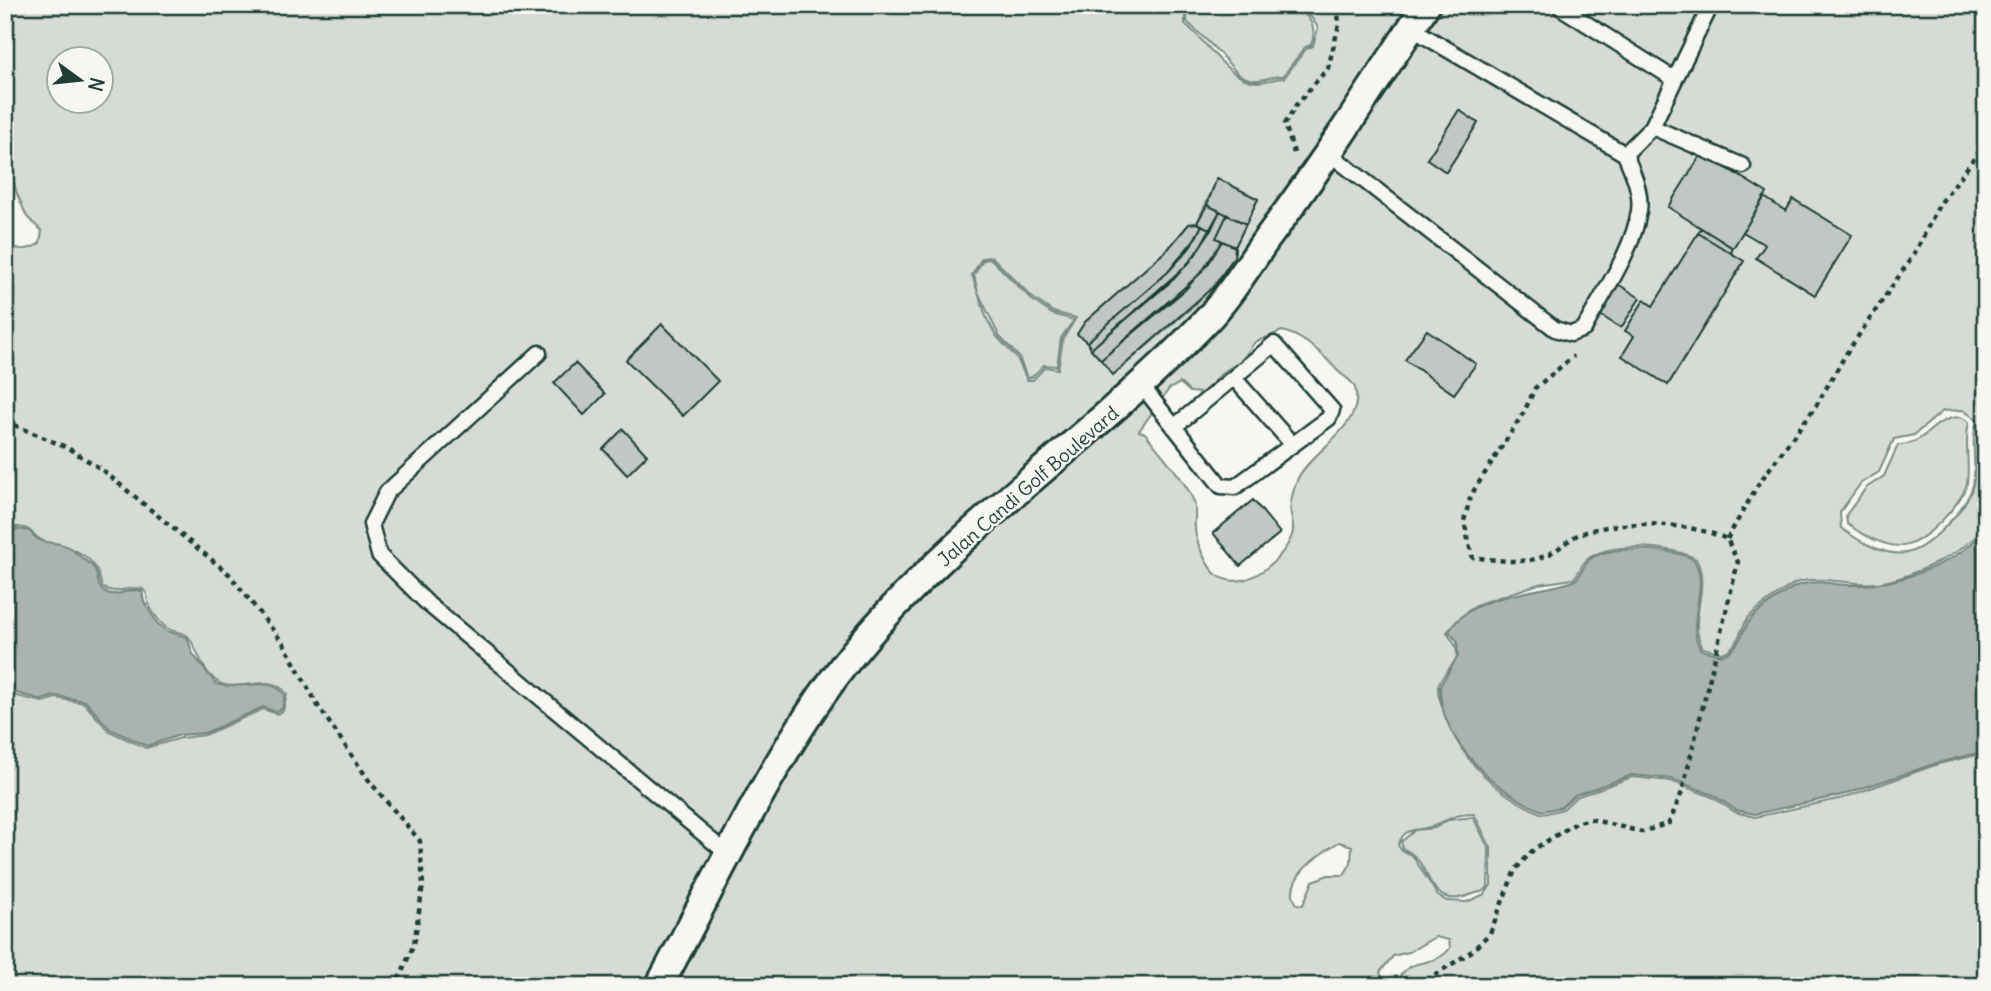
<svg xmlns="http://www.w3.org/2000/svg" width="1991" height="991" font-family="Delius,sans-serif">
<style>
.green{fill:#d6dbd6;stroke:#7a8c85;stroke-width:2;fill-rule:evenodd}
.water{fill:#aab3ae;stroke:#72847d;stroke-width:2}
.building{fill:#c1c8c3;stroke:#1f3d34;stroke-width:2}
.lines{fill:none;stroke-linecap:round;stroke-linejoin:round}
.service-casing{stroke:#1f3d34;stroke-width:19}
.minor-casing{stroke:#1f3d34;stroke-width:32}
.path{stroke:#1f3d34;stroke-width:4.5;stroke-dasharray:5 5;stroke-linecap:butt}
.service{stroke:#f6f6f2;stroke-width:14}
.minor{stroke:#f6f6f2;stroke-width:26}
.labels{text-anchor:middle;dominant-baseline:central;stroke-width:5;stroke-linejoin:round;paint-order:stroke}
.street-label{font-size:19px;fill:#1f3d34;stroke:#f6f6f2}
</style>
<rect width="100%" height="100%" fill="#f6f6f2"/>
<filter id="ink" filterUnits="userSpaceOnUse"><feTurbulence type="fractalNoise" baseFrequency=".0143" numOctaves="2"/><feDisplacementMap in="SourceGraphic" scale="14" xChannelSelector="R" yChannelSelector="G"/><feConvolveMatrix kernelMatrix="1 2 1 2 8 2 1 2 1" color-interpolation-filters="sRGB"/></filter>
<g filter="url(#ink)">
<path class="green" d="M 5,5 L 1185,5 L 1185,24 C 1208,42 1228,80 1256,82 C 1265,83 1274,78 1284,78 L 1306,49 L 1313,46 L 1318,28 L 1311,17 L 1295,5 L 1986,5 L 1986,521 C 1974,551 1908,579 1877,583 C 1851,586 1823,575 1798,582 C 1790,585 1755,610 1750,616 C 1739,628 1740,648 1722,653 L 1703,648 C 1686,620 1712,588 1696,559 C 1673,545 1611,542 1589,558 C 1581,563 1580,573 1573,579 L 1539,584 L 1481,603 L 1468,611 L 1447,632 C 1449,638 1453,639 1455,645 C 1464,663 1440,672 1438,687 C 1437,697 1442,704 1445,713 C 1459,760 1499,796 1543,814 L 1563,809 L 1576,797 L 1632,777 L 1671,781 L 1712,797 L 1735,812 L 1755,817 L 1843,798 L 1938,764 L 1986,753 L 1986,986 L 5,986 L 5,693 L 42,702 L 56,698 L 84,703 L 109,731 L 146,748 L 181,738 L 205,735 L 263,709 L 277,714 L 283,711 L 287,694 C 268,669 241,696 218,682 C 202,672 198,650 188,636 C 182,632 174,632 167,628 C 159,623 146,604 147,595 L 143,589 C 128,585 118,596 103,588 C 99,582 100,573 96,568 C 81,546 62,548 43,541 C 31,535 31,526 15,527 L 5,537 L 5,241 C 17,251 27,252 40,243 L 42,231 L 27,217 L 17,194 L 12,176 L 14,164 L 5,155 ZM 60,60 L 102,60 L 102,102 L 60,102 ZM 1217,179 L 1258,199 L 1235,247 L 1234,257 L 1197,303 L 1114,374 L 1087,342 L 1189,224 L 1197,223 ZM 992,257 L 1033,298 L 1053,312 L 1076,318 L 1063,339 L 1058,369 L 1045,367 L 1033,380 L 1027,380 L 1017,358 L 997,337 L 987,319 L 972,275 L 982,258 ZM 1282,331 C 1304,336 1322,353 1337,370 C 1342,376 1354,381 1355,388 C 1366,425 1312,450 1298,478 C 1294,488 1289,504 1291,514 C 1292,522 1295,527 1292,535 C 1284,559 1244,595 1217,575 C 1207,568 1195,540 1195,528 C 1194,520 1197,510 1194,502 C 1185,479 1160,453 1145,433 L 1139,431 L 1169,389 L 1180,383 L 1190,392 L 1203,393 L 1223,372 L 1241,361 L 1255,342 ZM 1963,410 L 1977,420 C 1970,441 1977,463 1973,485 C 1968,507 1929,549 1906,553 C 1885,557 1857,540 1841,528 L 1840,512 L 1861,483 L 1879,472 L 1894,439 L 1914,435 L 1943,411 ZM 1474,814 L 1491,848 L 1491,885 L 1485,894 L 1467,902 L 1447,901 L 1438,896 L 1412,855 L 1402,851 L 1398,845 C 1406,823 1420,833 1436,825 C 1451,818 1456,814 1474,814 ZM 1339,842 L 1352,846 L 1351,863 L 1344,875 L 1328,875 L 1313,881 L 1303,905 L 1297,904 C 1280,880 1321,853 1339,842 ZM 1435,937 L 1449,940 L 1450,948 C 1438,965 1418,960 1408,968 C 1399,974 1397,985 1384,982 L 1380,972 L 1393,956 L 1409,952 Z
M 1187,5 C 1205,5 1280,1 1292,6 C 1310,14 1318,28 1311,45 L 1305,47 L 1283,76 C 1273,75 1265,81 1256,80 C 1236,78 1234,68 1222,56 C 1211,44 1199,33 1187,22 Z
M 991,259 L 1032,300 L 1052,314 L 1074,320 L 1061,338 L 1057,366 L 1044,365 L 1032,377 L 1027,378 L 1019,357 L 999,336 L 978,292 L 974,275 L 983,260 Z
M 1961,417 L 1969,422 C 1964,442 1970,463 1967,483 C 1963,503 1923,545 1902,546 C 1884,547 1861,534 1847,524 L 1846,515 L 1866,488 L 1884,476 L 1898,445 C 1929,444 1930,418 1961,417 Z
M 1473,817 L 1489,849 L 1488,887 C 1482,894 1480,891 1473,894 C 1423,914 1435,860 1403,849 L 1401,842 L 1415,830 L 1435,828 L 1448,820 Z"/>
<path class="water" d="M 1986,527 L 1986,751 L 1937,763 L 1842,795 L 1755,814 L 1736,810 L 1713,795 L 1672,779 L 1632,775 L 1575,795 L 1561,807 L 1543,811 C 1497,794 1439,740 1440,686 L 1458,656 L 1457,641 L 1449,632 C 1470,592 1538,594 1574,581 C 1582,575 1583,565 1590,559 C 1611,545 1673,547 1694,560 C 1711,588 1684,620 1701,650 L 1722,655 C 1741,649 1740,632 1751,619 C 1756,612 1791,587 1799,585 C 1817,579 1834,585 1852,585 C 1895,586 1961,564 1986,527 Z
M 16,529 L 30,531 C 41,549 59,538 73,550 C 79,556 89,562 94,568 C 100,576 95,586 105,592 C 118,599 129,586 142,591 L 144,602 L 158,624 L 167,631 L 187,637 L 193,654 L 216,684 C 237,691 270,674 285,695 L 282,709 L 276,712 L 263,707 L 205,733 L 180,735 L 147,746 L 110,729 L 85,701 L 55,696 L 42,700 L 5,690 L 5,540 Z"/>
<path class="building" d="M 1459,110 L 1478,123 L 1446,172 L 1427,159 Z
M 1702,153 L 1767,193 L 1733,248 L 1668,207 Z
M 1217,178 L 1258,199 L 1246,224 L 1207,205 Z
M 1764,197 L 1786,211 L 1793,199 L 1852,235 L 1815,295 L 1756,258 L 1765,245 L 1743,232 Z
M 1207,205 L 1220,211 L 1211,230 L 1197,223 Z
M 1220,211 L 1227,215 L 1216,238 L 1222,241 L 1201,273 L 1101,360 L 1091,349 L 1174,279 L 1196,254 Z
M 1227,215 L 1246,224 L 1235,247 L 1216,238 Z
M 1197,223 L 1202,225 L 1197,236 L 1168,272 L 1087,342 L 1077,334 L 1085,322 L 1169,248 L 1189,224 Z
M 1202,225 L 1211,230 L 1189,263 L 1091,349 L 1087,342 L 1168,272 L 1189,249 Z
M 1701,228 L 1733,248 L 1731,253 L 1698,233 Z
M 1698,233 L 1744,261 L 1668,385 L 1622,356 L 1634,336 L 1625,331 L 1644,300 L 1653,306 Z
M 1222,241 L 1235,247 L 1234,257 L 1214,286 L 1113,375 L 1101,360 L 1185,290 L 1209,263 Z
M 1613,281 L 1640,298 L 1621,328 L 1595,312 Z
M 662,324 L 718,381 L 683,416 L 626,360 Z
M 1427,330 L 1476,364 L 1454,394 L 1405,360 Z
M 575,363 L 605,394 L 584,415 L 554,383 Z
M 623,429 L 647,455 L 627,475 L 603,449 Z
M 1253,500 L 1280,533 L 1240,566 L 1213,533 Z"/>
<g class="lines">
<defs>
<path id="service" d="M 1560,7 L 1674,79
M 1652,127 L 1743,166
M 1330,154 L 1555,329 L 1571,334 L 1584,329 C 1603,293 1633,251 1639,211 C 1642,191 1632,171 1625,154 L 1411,28
M 1625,154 L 1652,127 L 1711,5
M 539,353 L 387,492 L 371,524 L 379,555 L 428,604 L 730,856
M 1234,378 L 1292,444
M 1142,386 L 1221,486 L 1235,487 L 1329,418 L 1332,410 L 1274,344 L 1174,427"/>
<path id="minor" d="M 659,986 C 721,872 781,737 865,639 C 966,521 1099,433 1206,321 C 1229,297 1247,267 1266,240 C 1323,164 1374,85 1426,5"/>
</defs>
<use href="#service" class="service-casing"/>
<use href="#minor" class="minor-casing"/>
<path class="path" d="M 1294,153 L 1285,124 L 1296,105 L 1328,68 L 1339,25 L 1338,11 L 1333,5
M 5,421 L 68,448 L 101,469 L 229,574 L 284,644 L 318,706 L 370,782 L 420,841 L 423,885 L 414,944 L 396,986
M 1727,539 L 1759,483 L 1816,406 L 1846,354 L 1916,251 L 1939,205 L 1986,143
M 1418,986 L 1472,951 L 1490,933 L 1515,870 L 1534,849 L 1576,823 L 1590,819 L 1642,832 L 1669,823 L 1682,792 L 1738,562 L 1727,539 C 1688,522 1618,518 1578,535 C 1569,539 1561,548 1551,553 C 1529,566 1496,560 1472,557 L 1464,521 L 1471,495 L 1524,412 L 1535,388 L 1574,356
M 1961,986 L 1986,972"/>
<use href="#service" class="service"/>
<use href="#minor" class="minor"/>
</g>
</g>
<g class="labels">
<g class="street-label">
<text transform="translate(1028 486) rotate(-41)">Jalan Candi Golf Boulevard</text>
</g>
</g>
<rect width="1991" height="991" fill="none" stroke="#f6f6f2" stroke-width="28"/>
<rect x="14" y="14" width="1963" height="963" fill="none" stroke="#1f3d34" stroke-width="2.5" filter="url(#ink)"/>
<g transform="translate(80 80) rotate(105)"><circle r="33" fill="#f6f6f2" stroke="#a0aca6" stroke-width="2"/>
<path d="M0-5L12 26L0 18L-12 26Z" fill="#1f3d34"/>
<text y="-10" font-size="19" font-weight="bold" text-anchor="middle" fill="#1f3d34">N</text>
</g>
</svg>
